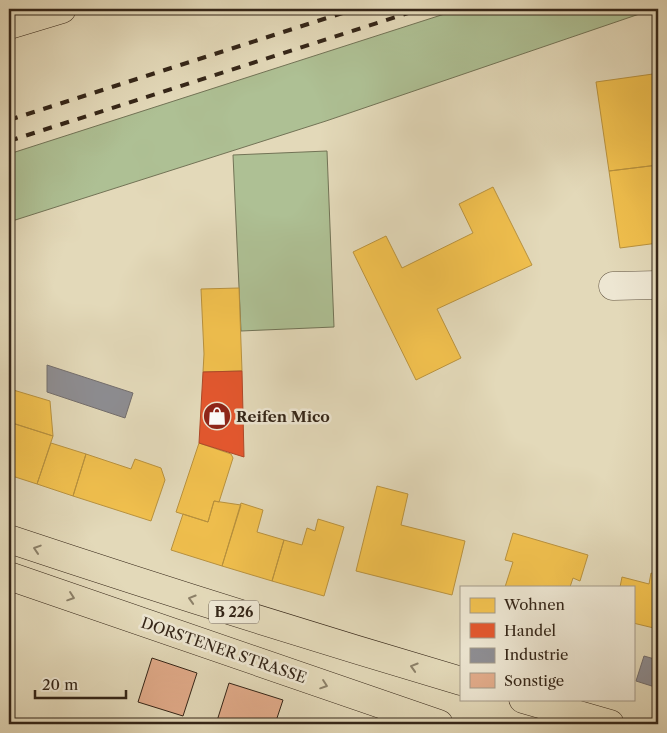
<svg xmlns="http://www.w3.org/2000/svg" width="667" height="733" font-family="'Libre Caslon Text',serif">
<style>
.green{fill:#aec094;stroke:#727356}
.homes{fill:#f2c14e;stroke:#b9923e}
.shops{fill:#e4572e;stroke:#b04827}
.industry{fill:#8d8d92;stroke:#736e6d}
.building{fill:#e1ab8a;stroke:#352618}
.lines{fill:none;stroke-linecap:round;stroke-linejoin:round}
.minor-casing{stroke:#605340;stroke-width:29}
.major-casing{stroke:#352618;stroke-width:29}
.highway-casing{stroke:#352618;stroke-width:29}
.minor{stroke:#ede6d2;stroke-width:28}
.major{stroke:#e3d9b9;stroke-width:28}
.highway{stroke:#e3d9b9;stroke-width:28}
.rail{stroke:#352618;stroke-width:4;stroke-dasharray:9 9;stroke-linecap:butt}
.oneway{stroke:#8c8068}
.labels{text-anchor:middle;dominant-baseline:central;stroke-width:5;stroke-linejoin:round;paint-order:stroke}
.shield{fill:#ede6d2;stroke:#6c6050;stroke-width:1}
.shield-label{font-size:14px;font-weight:bold;fill:#352618}
.poi-label{font-size:15px;font-weight:bold;fill:#352618;stroke:#ede6d2;text-anchor:start}
.street-label{font-size:15px;fill:#352618;stroke:#ede6d2}
</style>
<rect width="100%" height="100%" fill="#e3d9b9"/>
<filter id="stains"><feTurbulence type="fractalNoise" baseFrequency=".004" numOctaves="4"/><feColorMatrix values="0 0 0 0 .2 0 0 0 0 .09 0 0 0 0 .02 0 0 0 .5 -.17"/></filter>
<radialGradient id="worn" r=".72"><stop offset=".6" stop-color="#630" stop-opacity="0"/><stop offset="1" stop-color="#630" stop-opacity=".3"/></radialGradient>
<path class="green" d="M 460,9 L 466,9 L 468,13 L 483,9 L 654,9 L 326,121 L 9,222 L 9,154 Z
M 327,151 L 334,327 L 241,331 L 233,155 Z"/>
<path class="homes" d="M 653,74 L 658,108 L 658,165 L 609,171 L 596,82 Z
M 658,165 L 658,243 L 620,248 L 609,171 Z
M 493,187 L 532,265 L 437,309 L 461,358 L 416,380 L 353,252 L 386,236 L 402,268 L 473,233 L 459,204 Z
M 239,288 L 242,371 L 203,372 L 204,354 L 201,289 Z
M 10,389 L 50,401 L 53,436 L 9,422 Z
M 9,422 L 53,436 L 37,484 L 9,475 Z
M 51,443 L 86,454 L 73,496 L 37,484 Z
M 199,443 L 231,454 L 233,458 L 219,502 L 214,501 L 208,522 L 176,512 Z
M 86,454 L 131,469 L 135,459 L 161,468 L 165,480 L 151,521 L 73,496 Z
M 377,486 L 408,494 L 401,525 L 465,541 L 452,595 L 356,571 Z
M 214,501 L 241,505 L 222,566 L 171,550 L 183,514 L 208,522 Z
M 241,503 L 263,510 L 257,532 L 284,540 L 272,581 L 222,566 Z
M 318,519 L 344,527 L 324,596 L 272,581 L 284,540 L 302,545 L 307,528 L 315,531 Z
M 513,533 L 588,555 L 580,581 L 573,578 L 570,587 L 505,587 L 513,562 L 505,560 Z
M 651,573 L 658,575 L 658,629 L 633,623 L 633,587 L 620,587 L 622,577 L 649,584 Z"/>
<path class="shops" d="M 242,371 L 244,457 L 199,443 L 203,372 Z"/>
<path class="industry" d="M 47,365 L 133,393 L 125,418 L 47,392 Z
M 644,656 L 658,660 L 658,688 L 636,681 Z"/>
<path class="building" d="M 152,658 L 197,673 L 183,716 L 138,702 Z
M 229,683 L 283,700 L 275,724 L 216,724 Z
M 313,720 L 327,724 L 311,724 Z"/>
<g class="lines">
<defs>
<path id="minor" d="M 613,286 L 658,285"/>
<path id="major" d="M 9,539 C 159,589 309,636 461,681
M 9,576 L 439,724
M 523,699 L 610,724"/>
<path id="highway" d="M 9,25 L 62,9"/>
</defs>
<use href="#minor" class="minor-casing"/>
<use href="#major" class="major-casing"/>
<use href="#highway" class="highway-casing"/>
<use href="#minor" class="minor"/>
<use href="#major" class="major"/>
<use href="#highway" class="highway"/>
<path class="rail" d="M 9,120 L 355,9
M 9,141 L 421,9"/>
</g>
<defs><path id="oneway-chevron" d="M-2-3.5L2.5 0L-2 3.5" fill="none" stroke-width="1.6" stroke-linecap="round" stroke-linejoin="round" transform="scale(1.25)"/></defs>
<g class="oneway">
<use href="#oneway-chevron" transform="translate(37 549) rotate(-162)"/>
<use href="#oneway-chevron" transform="translate(71 597) rotate(19)"/>
<use href="#oneway-chevron" transform="translate(192 599) rotate(-163)"/>
<use href="#oneway-chevron" transform="translate(414 667) rotate(-163)"/>
<use href="#oneway-chevron" transform="translate(324 685) rotate(19)"/>
</g>
<defs>
<symbol id="shop-disc" viewBox="-11 -11 22 22"><circle r="9.5" fill="#8f2418" stroke="#ede6d2"/><path d="M-5-2.5h2.3a2.7 3.5 0 0 1 5.4 0H5L5.5 6h-11ZM-1.5-2.5h3a1.5 2.3 0 0 0-3 0Z" fill="#fff"/></symbol>
</defs>
<g fill-rule="evenodd">
<use href="#shop-disc" x="201" y="400" width="32" height="32"/>
</g>
<g class="labels">
<rect class="shield" x="209" y="600.5" width="50" height="23" rx="4"/>
<g class="shield-label">
<text x="234" y="612">B 226</text>
</g>
<g class="poi-label">
<text x="236" y="416">Reifen Mico</text>
</g>
<g class="street-label">
<text transform="translate(224 650) rotate(19)">DORSTENER STRASSE</text>
</g>
</g>
<rect width="667" height="733" fill="none" stroke="#e3d9b9" stroke-width="30"/>
<rect x="10" y="10" width="647" height="713" fill="none" stroke="#352618" stroke-width="2.5"/>
<rect x="15" y="15" width="637" height="703" fill="none" stroke="#352618"/>
<rect x="460" y="586" width="175" height="115" fill="#ede6d2" stroke="#a39988"/>
<rect x="470" y="598" width="25" height="15" fill="#f2c14e" stroke="#a39988"/>
<text x="504" y="610" font-size="15" fill="#352618">Wohnen</text>
<rect x="470" y="623" width="25" height="15" fill="#e4572e" stroke="#a39988"/>
<text x="504" y="636" font-size="15" fill="#352618">Handel</text>
<rect x="470" y="648" width="25" height="15" fill="#8d8d92" stroke="#a39988"/>
<text x="504" y="660" font-size="15" fill="#352618">Industrie</text>
<rect x="470" y="673" width="25" height="15" fill="#e1ab8a" stroke="#a39988"/>
<text x="504" y="686" font-size="15" fill="#352618">Sonstige</text>
<path d="M35 690v8h91v-8" fill="none" stroke="#352618" stroke-width="2.5"/>
<text x="42" y="690" font-size="15" fill="#352618" stroke="#ede6d2" stroke-width="4" paint-order="stroke">20 m</text>
<rect width="100%" height="100%" filter="url(#stains)"/>
<rect width="100%" height="100%" fill="url(#worn)"/>
</svg>
